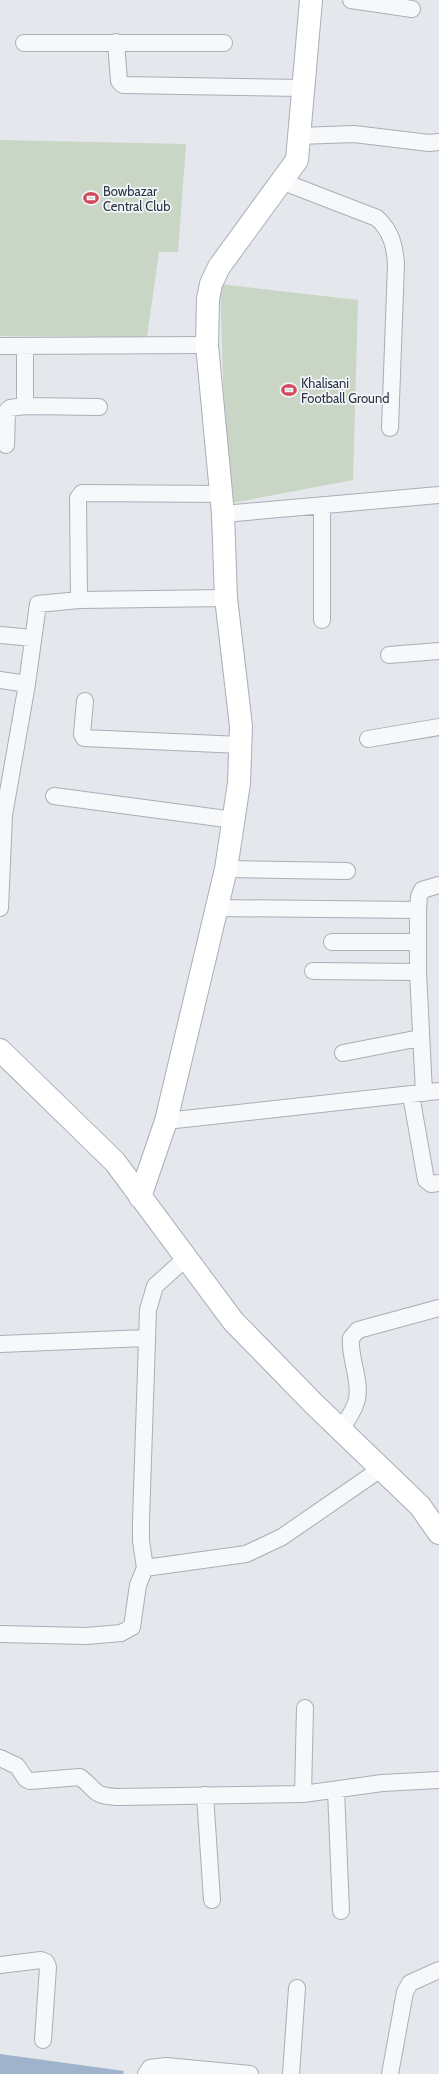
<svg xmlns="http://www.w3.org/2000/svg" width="439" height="2074" font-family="Cabin,sans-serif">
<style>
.green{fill:#c9d6c5}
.water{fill:#9fb4cc}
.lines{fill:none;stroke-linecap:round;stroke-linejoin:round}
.street-casing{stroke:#a9aeb7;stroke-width:18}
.secondary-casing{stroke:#a9aeb7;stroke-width:24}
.street{stroke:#f7f8fa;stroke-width:16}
.secondary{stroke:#fff;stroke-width:22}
.labels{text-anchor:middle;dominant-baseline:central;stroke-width:3.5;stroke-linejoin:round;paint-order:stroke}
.poi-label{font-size:13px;fill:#2b3445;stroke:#f4f6f9;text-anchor:start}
</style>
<rect width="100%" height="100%" fill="#e4e7ec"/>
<path class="green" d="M 0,140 L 186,144 L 178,252 L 159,252 L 147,337 L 0,336 Z
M 220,284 L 358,300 L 353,480 L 227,504 Z"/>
<path class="water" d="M 0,2054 L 124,2071 L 123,2074 L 0,2074 Z"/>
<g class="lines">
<defs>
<path id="street" d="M 351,0 L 412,9
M 116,42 L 119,81 L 123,85 L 302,88
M 24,43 L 224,43
M 299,136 L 354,134 L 429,143 L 439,142
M 281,181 L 377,218 C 391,231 395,246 396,264 L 390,428
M 0,346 L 207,345
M 25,406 L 25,346
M 6,445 L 7,411 L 10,408 L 25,406 L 99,407
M 223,514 L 439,495
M 79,600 L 78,498 L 82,493 L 222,494
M 322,620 L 322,506
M 0,635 L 33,638
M 389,655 L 439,651
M 0,680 L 27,684
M 85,701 L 82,734 L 84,738 L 241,745
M 368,739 L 439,727
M 54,796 L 234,820
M 226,869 L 347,871
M 0,908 L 4,815 L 27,684 L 38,604 L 79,600 L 226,598
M 217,908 L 418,910
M 332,942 L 418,942
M 313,971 L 418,972
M 343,1053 L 420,1038
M 424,1093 L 418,972 L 418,910 L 419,896 L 422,890 L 439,885
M 411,1095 L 426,1180 L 431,1184 L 439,1183
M 166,1121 L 439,1091
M 0,1344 L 146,1338
M 341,1430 C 346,1421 355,1410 357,1399 C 361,1379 349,1358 351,1338 L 358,1330 L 439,1308
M 145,1568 L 141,1541 L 141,1520 L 148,1310 L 155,1286 L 186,1258
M 0,1634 L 87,1636 L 121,1633 L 132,1627 L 138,1585 L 145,1568 L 246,1554 L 282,1537 L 382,1468
M 0,1758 L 17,1766 L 26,1779 L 30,1781 L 80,1777 C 97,1790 92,1796 117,1797 L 303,1794 L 382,1783 L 439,1780
M 336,1790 L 341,1911
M 303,1794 L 305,1708
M 205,1795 L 212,1900
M 0,1965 L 41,1960 L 46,1962 L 48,1967 L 43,2040
M 146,2074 L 150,2068 L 166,2066 L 250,2074
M 291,2074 L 297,1988
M 390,2074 L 405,1992 L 410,1983 L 439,1970"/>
<path id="secondary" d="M 0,1050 L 115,1162 L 233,1321 L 314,1404 L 420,1506 L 439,1533
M 140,1197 L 166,1121 L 226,869 L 239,783 L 241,726 L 226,598 L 223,514 L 207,345 L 208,299 L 211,284 L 219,267 L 297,160 L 311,0"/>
</defs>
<use href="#street" class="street-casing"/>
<use href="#secondary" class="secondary-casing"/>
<use href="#street" class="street"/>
<use href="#secondary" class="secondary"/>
</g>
<defs>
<symbol id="stadium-bare" viewBox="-9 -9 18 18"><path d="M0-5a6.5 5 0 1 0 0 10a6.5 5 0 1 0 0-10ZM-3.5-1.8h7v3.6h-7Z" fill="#d1495b" stroke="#f4f6f9" stroke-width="2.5" paint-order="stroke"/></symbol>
</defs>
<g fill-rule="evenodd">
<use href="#stadium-bare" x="80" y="187" width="22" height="22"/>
<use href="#stadium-bare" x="278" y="379" width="22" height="22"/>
</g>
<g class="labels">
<g class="poi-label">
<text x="103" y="191">Bowbazar<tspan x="103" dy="15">Central Club</tspan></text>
<text x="301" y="383">Khalisani<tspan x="301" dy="15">Football Ground</tspan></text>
</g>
</g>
</svg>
